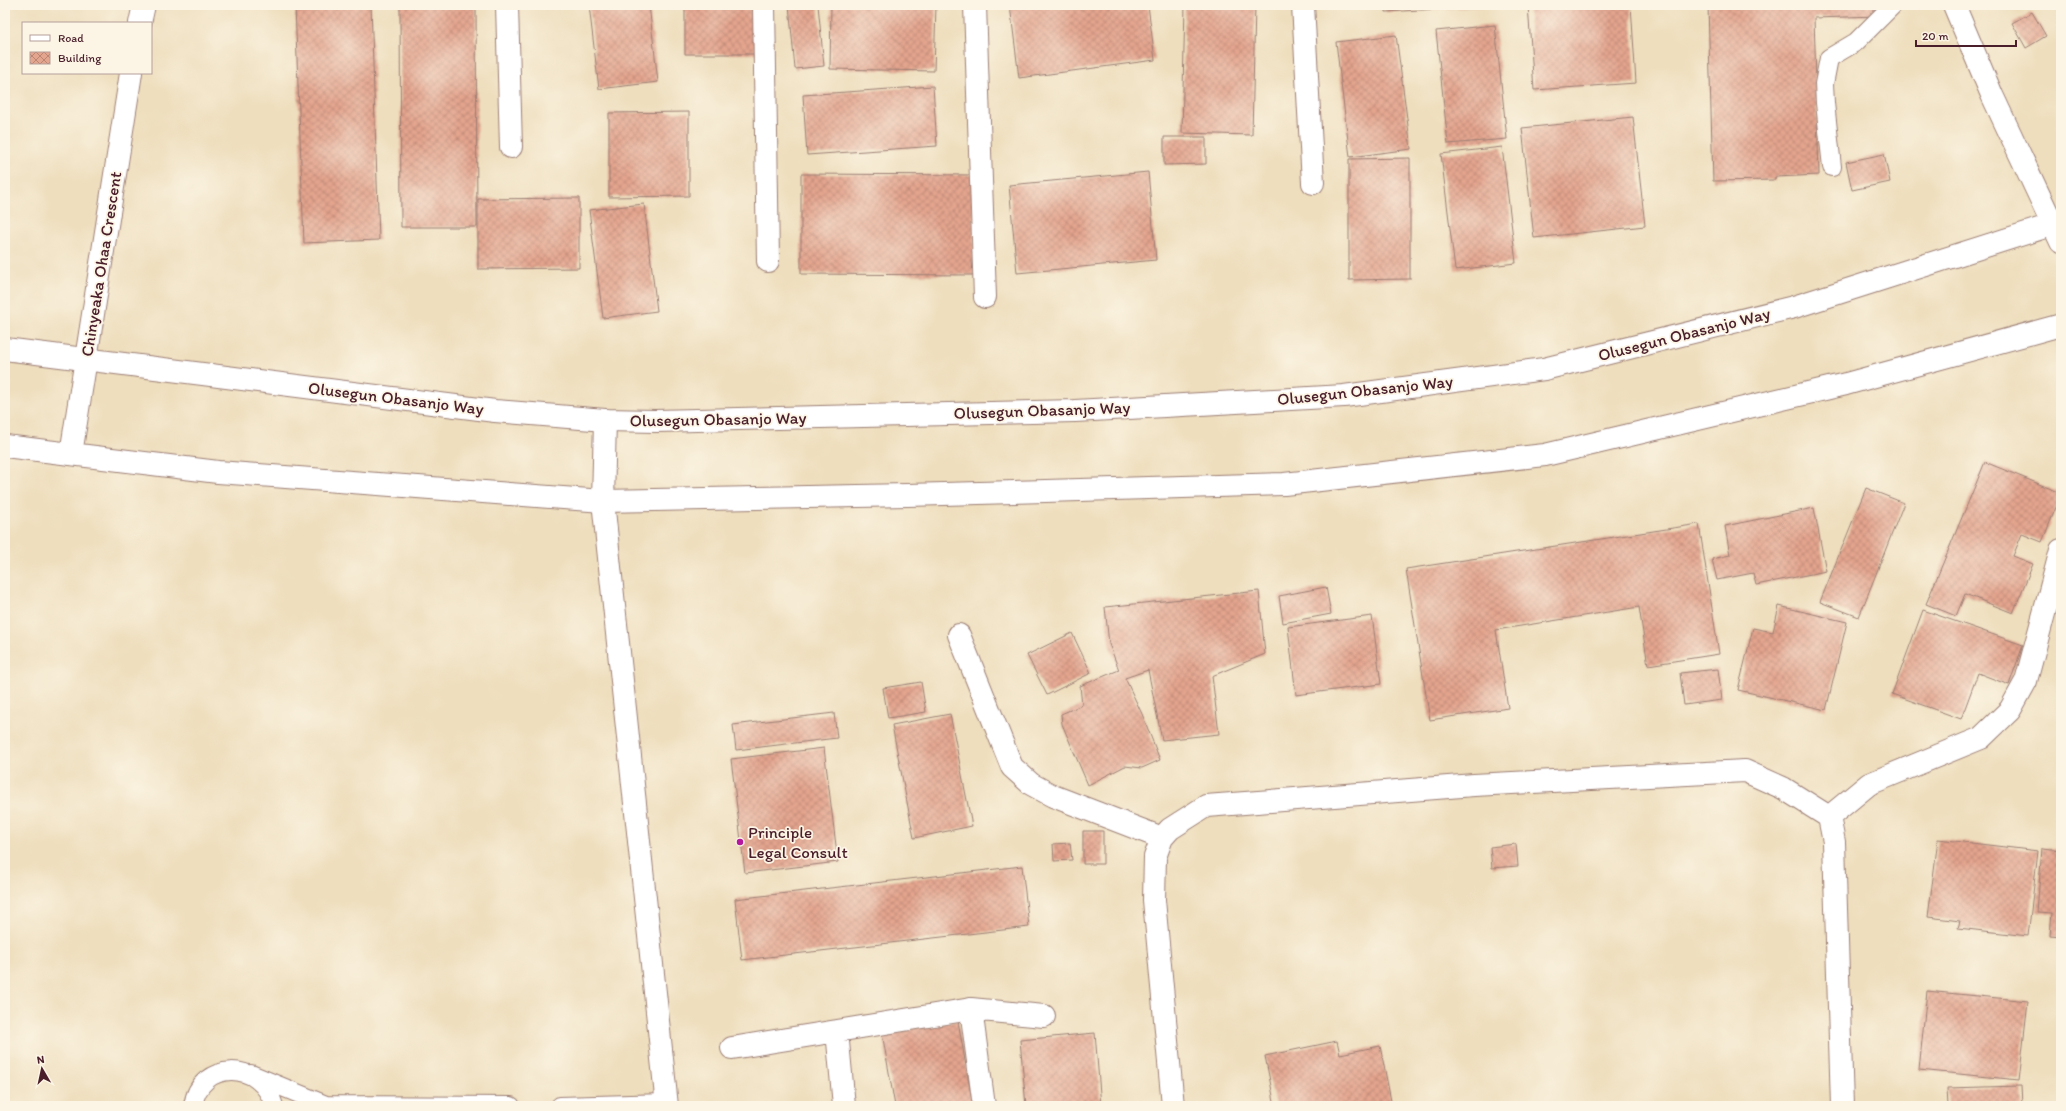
<svg xmlns="http://www.w3.org/2000/svg" width="2066" height="1111" font-family="Itim,sans-serif">
<style>
.building{fill:url(#building-cross-hatch)}
.lines{fill:none;stroke-linecap:round;stroke-linejoin:round}
.lane-casing{stroke:#9c7e74;stroke-width:20}
.street-casing{stroke:#9c7e74;stroke-width:24}
.secondary-casing{stroke:#9c7e74;stroke-width:24}
.lane{stroke:#fff;stroke-width:18}
.street{stroke:#fff;stroke-width:22}
.secondary{stroke:#fff;stroke-width:22}
.poi-dot{fill:#b5179e;stroke:#fcf5e5;stroke-width:1.5}
.labels{text-anchor:middle;dominant-baseline:central;stroke-width:3.5;stroke-linejoin:round;paint-order:stroke}
.street-label{font-size:17px;fill:#4a1f2b;stroke:#fcf5e5}
.poi-label{font-size:17px;fill:#4a1f2b;stroke:#fcf5e5;text-anchor:start}
</style>
<defs>
<pattern id="building-cross-hatch" width="8" height="8" patternUnits="userSpaceOnUse"><rect width="8" height="8" fill="#e4a58e"/><path d="M0 0l8 8M0 8l8-8" fill="none" stroke="#bb8674"/></pattern>
</defs>
<rect width="100%" height="100%" fill="#fcf5e5"/>
<filter id="ink" filterUnits="userSpaceOnUse"><feTurbulence type="fractalNoise" baseFrequency=".025" numOctaves="2"/><feDisplacementMap in="SourceGraphic" scale="8" xChannelSelector="R" yChannelSelector="G"/><feConvolveMatrix kernelMatrix="1 2 1 2 8 2 1 2 1" color-interpolation-filters="sRGB"/></filter>
<filter id="wash" filterUnits="userSpaceOnUse"><feTurbulence type="fractalNoise" baseFrequency=".012" numOctaves="4" result="noise"/><feDisplacementMap in="SourceGraphic" scale="16" xChannelSelector="R" yChannelSelector="G"/><feGaussianBlur stdDeviation="0.9" result="paint"/><feColorMatrix in="noise" values="0 0 0 0 0 0 0 0 0 0 0 0 0 0 0 0 0 1.4 0 .05"/><feComposite in="paint" operator="in"/></filter>
<g filter="url(#wash)">
<rect width="100%" height="100%" fill="#eedebd"/>
<g id="blocks">
<path class="building" d="M 295,5 L 371,5 L 379,240 L 304,243 Z
M 400,5 L 476,5 L 477,227 L 401,227 Z
M 589,5 L 649,5 L 658,82 L 599,89 Z
M 685,5 L 761,5 L 761,54 L 685,54 Z
M 789,5 L 818,5 L 824,66 L 795,69 Z
M 831,5 L 936,5 L 934,71 L 830,69 Z
M 1010,5 L 1148,5 L 1155,60 L 1019,78 Z
M 1185,5 L 1255,5 L 1252,135 L 1182,133 Z
M 1386,5 L 1488,5 L 1488,6 L 1386,12 Z
M 1528,5 L 1631,5 L 1636,83 L 1534,90 Z
M 1708,5 L 1878,5 L 1878,16 L 1814,18 L 1819,175 L 1775,177 L 1775,180 L 1713,181 Z
M 2032,12 L 2046,36 L 2026,48 L 2012,23 Z
M 1495,25 L 1507,139 L 1448,144 L 1436,31 Z
M 1396,35 L 1411,149 L 1350,157 L 1336,42 Z
M 933,86 L 937,146 L 807,155 L 803,95 Z
M 689,112 L 689,196 L 609,197 L 609,113 Z
M 1633,117 L 1645,226 L 1534,238 L 1522,128 Z
M 1164,137 L 1206,137 L 1206,164 L 1164,165 Z
M 1502,147 L 1516,263 L 1455,270 L 1441,154 Z
M 1884,154 L 1890,182 L 1852,190 L 1846,162 Z
M 1410,158 L 1410,279 L 1349,280 L 1349,159 Z
M 1148,172 L 1156,260 L 1017,273 L 1009,185 Z
M 801,174 L 974,175 L 974,275 L 801,274 Z
M 579,198 L 579,268 L 478,269 L 478,199 Z
M 644,204 L 657,311 L 603,318 L 589,210 Z
M 1985,462 L 2061,493 L 2061,495 L 2042,542 L 2022,534 L 2013,556 L 2033,564 L 2013,613 L 1965,594 L 1956,616 L 1926,604 Z
M 1866,488 L 1904,503 L 1859,617 L 1820,602 Z
M 1814,508 L 1826,571 L 1756,585 L 1753,573 L 1717,580 L 1712,559 L 1730,555 L 1725,526 Z
M 1699,524 L 1719,654 L 1648,665 L 1639,607 L 1496,630 L 1508,708 L 1430,720 L 1406,569 Z
M 1326,587 L 1331,614 L 1283,623 L 1279,596 Z
M 1259,591 L 1265,654 L 1212,676 L 1219,734 L 1162,740 L 1148,670 L 1125,678 L 1142,714 L 1160,760 L 1142,768 L 1125,766 L 1088,785 L 1062,724 L 1061,714 L 1082,705 L 1080,686 L 1119,670 L 1109,644 L 1105,607 Z
M 1779,606 L 1847,622 L 1826,710 L 1738,690 L 1753,628 L 1773,632 Z
M 1923,610 L 2023,645 L 2009,685 L 1978,673 L 1961,719 L 1892,694 Z
M 1372,616 L 1381,684 L 1296,695 L 1288,627 Z
M 1072,633 L 1091,673 L 1047,695 L 1027,655 Z
M 1718,669 L 1722,700 L 1684,705 L 1680,673 Z
M 921,682 L 926,712 L 888,718 L 883,688 Z
M 834,713 L 837,738 L 736,750 L 733,725 Z
M 950,714 L 972,826 L 914,838 L 892,725 Z
M 824,748 L 838,862 L 745,873 L 731,759 Z
M 1083,831 L 1103,831 L 1103,864 L 1083,864 Z
M 1938,839 L 2038,851 L 2028,936 L 1958,928 L 1960,921 L 1928,917 Z
M 1070,843 L 1072,860 L 1054,861 L 1053,844 Z
M 1516,844 L 1518,866 L 1492,868 L 1490,847 Z
M 2042,848 L 2061,850 L 2061,937 L 2050,936 L 2052,913 L 2037,912 Z
M 1022,866 L 1029,927 L 742,960 L 735,899 Z
M 1927,991 L 2028,1001 L 2019,1080 L 1919,1070 Z
M 958,1021 L 973,1106 L 895,1106 L 882,1033 Z
M 1095,1033 L 1101,1106 L 1026,1106 L 1020,1040 Z
M 1337,1041 L 1340,1054 L 1380,1046 L 1392,1106 L 1275,1106 L 1265,1056 Z
M 2021,1086 L 2022,1106 L 1948,1106 L 1947,1088 Z"/>
</g>
</g>
<g filter="url(#ink)">
<use href="#blocks" fill-opacity="0" stroke="#9c7e74" stroke-width="1"/>
<g class="lines">
<defs>
<path id="lane" d="M 1832,167 L 1825,103 L 1824,84 L 1829,58 L 1856,42 L 1893,5
M 251,1074 L 326,1105 L 511,1106
M 193,1106 C 199,1060 262,1059 274,1106
M 560,1106 L 666,1103"/>
<path id="street" d="M 507,5 L 511,147
M 764,5 L 768,261
M 975,5 L 985,297
M 1303,5 L 1313,183
M 1954,5 L 1992,95 L 2061,242
M 140,23 L 144,5
M 605,420 L 603,501 L 667,1106
M 71,454 L 131,73
M 959,635 L 1012,767 L 1031,784 L 1053,796 L 1162,838
M 1829,817 L 1869,784 L 1981,738 L 2010,710 L 2026,681 L 2061,550
M 971,1009 L 984,1106
M 837,1031 L 971,1009 L 1044,1016
M 732,1048 L 837,1031 L 844,1106
M 1173,1106 L 1154,900 L 1155,857 L 1162,838 L 1170,829 L 1206,806 L 1474,785 L 1745,771 L 1783,788 L 1829,817 L 1834,842 L 1842,1106"/>
<path id="secondary" d="M 5,349 L 495,411 L 605,420 L 656,421 L 1075,411 L 1344,396 L 1544,369 L 1794,307 L 2061,222
M 5,446 L 218,472 L 603,501 L 908,495 L 1284,484 L 1545,455 L 1846,384 L 2061,325"/>
</defs>
<use href="#lane" class="lane-casing"/>
<use href="#street" class="street-casing"/>
<use href="#secondary" class="secondary-casing"/>
<use href="#lane" class="lane"/>
<use href="#street" class="street"/>
<use href="#secondary" class="secondary"/>
</g>
</g>
<circle class="poi-dot" cx="740" cy="842" r="4"/>
<g class="labels">
<g class="street-label">
<text transform="translate(101 264) rotate(-81)">Chinyeaka Ohaa Crescent</text>
<text transform="translate(1684 334) rotate(-14)">Olusegun Obasanjo Way</text>
<text transform="translate(1365 390) rotate(-6)">Olusegun Obasanjo Way</text>
<text transform="translate(396 398) rotate(7)">Olusegun Obasanjo Way</text>
<text transform="translate(1042 410) rotate(-2)">Olusegun Obasanjo Way</text>
<text transform="translate(718 419) rotate(-1)">Olusegun Obasanjo Way</text>
</g>
<g class="poi-label">
<text x="748" y="832">Principle<tspan x="748" dy="20">Legal Consult</tspan></text>
</g>
</g>
<rect width="2066" height="1111" fill="none" stroke="#fcf5e5" stroke-width="20"/>
<rect x="22" y="22" width="130" height="52" fill="#fcf5e5" stroke="#b59f9b"/>
<rect x="30" y="35" width="20" height="6" fill="#ffffff" stroke="#b59f9b"/>
<text x="58" y="42" font-size="12" fill="#4a1f2b">Road</text>
<rect x="30" y="52" width="20" height="12" fill="url(#building-cross-hatch)" stroke="#b59f9b"/>
<text x="58" y="62" font-size="12" fill="#4a1f2b">Building</text>
<g transform="translate(42 1069) rotate(351)" stroke="#fcf5e5" stroke-width="3" paint-order="stroke">
<path d="M0-3L7 15L0 10L-7 15Z" fill="#4a1f2b"/>
<text y="-6" font-size="11" font-weight="bold" text-anchor="middle" fill="#4a1f2b">N</text>
</g>
<path d="M1916 40v6h100v-6" fill="none" stroke="#4a1f2b" stroke-width="2"/>
<text x="1922" y="40" font-size="12" fill="#4a1f2b" stroke="#fcf5e5" stroke-width="3" paint-order="stroke">20 m</text>
</svg>
